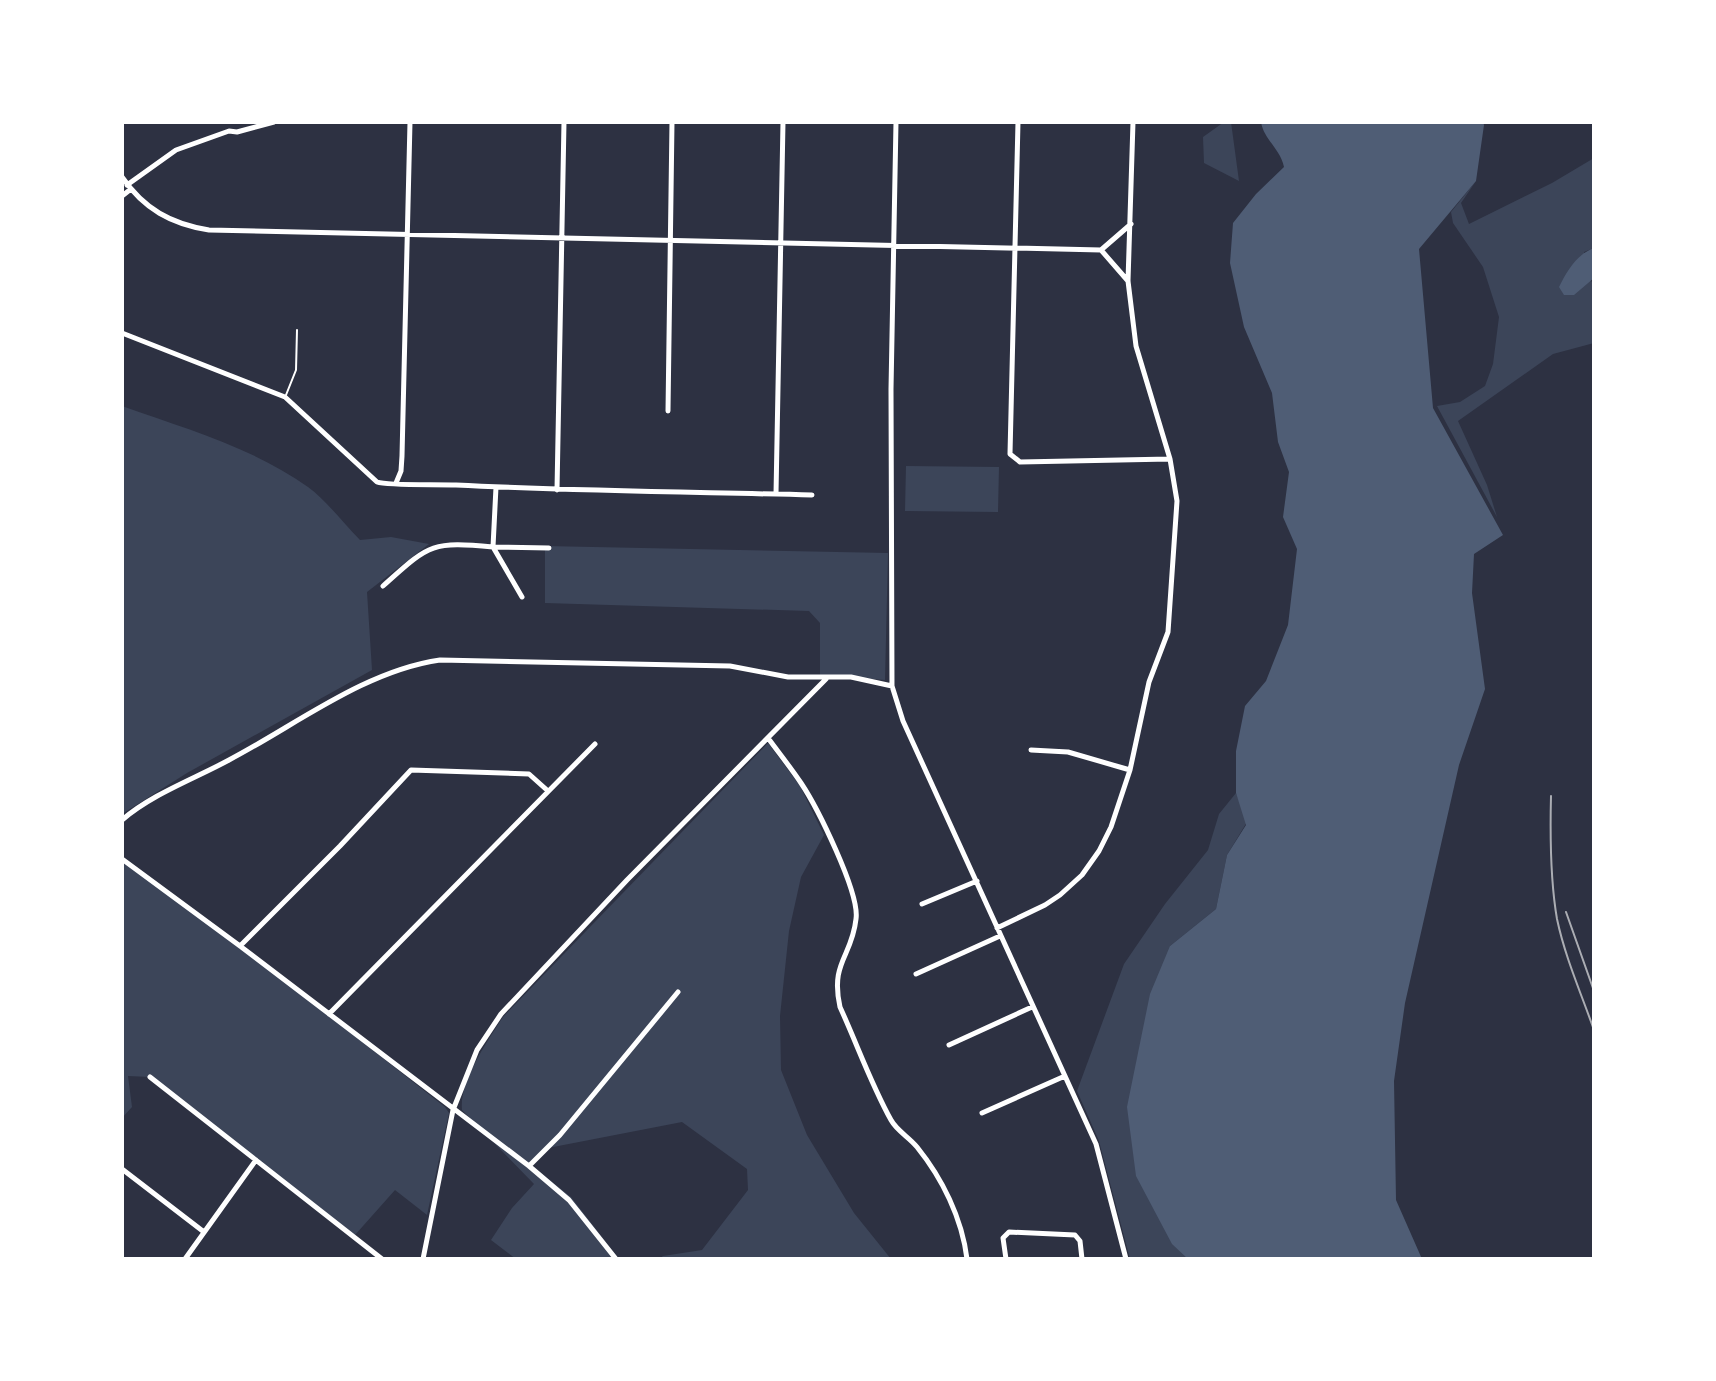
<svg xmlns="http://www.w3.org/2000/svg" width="1716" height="1381" font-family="'Noto Serif',serif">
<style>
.green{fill:#3c4559}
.water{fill:#4f5d75}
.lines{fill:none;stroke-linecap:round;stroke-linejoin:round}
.service{stroke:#fff;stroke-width:2}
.minor{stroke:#fff;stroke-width:5}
.rail{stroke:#abadb3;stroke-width:2}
</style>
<rect width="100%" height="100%" fill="#2d3142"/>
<path class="green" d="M 1224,122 L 1231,122 L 1239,181 L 1204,163 L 1203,137 Z
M 1594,158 L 1594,248 L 1584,252 L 1591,282 L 1594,278 L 1594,343 L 1553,354 L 1458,421 L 1487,485 L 1497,517 L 1437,406 L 1460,402 L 1485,386 L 1493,364 L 1499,317 L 1483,267 L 1453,223 L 1451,212 L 1476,181 L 1461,203 L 1469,224 L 1552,183 Z
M 122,406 C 186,429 252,447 308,487 C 327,501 343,523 360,540 L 391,537 L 429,544 L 367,592 L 372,670 L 187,773 L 122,814 Z
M 906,466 L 999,467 L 998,512 L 905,511 Z
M 545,546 L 888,553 L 885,680 L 820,675 L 820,623 L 809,611 L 545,603 Z
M 768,743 L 800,786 L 824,835 L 801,877 L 789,931 L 780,1016 L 781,1070 L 807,1135 L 854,1213 L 891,1259 L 659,1259 L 663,1256 L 702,1250 L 748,1190 L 747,1169 L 682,1122 L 548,1148 L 532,1166 L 571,1197 L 619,1259 L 516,1259 L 491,1240 L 512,1208 L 534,1184 L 462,1110 C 459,1082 488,1040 503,1017 Z
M 1236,793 L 1247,822 L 1227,855 L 1216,909 L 1170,946 L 1189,1259 L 1130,1259 L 1099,1141 L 1077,1091 L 1124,964 L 1165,904 L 1208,850 L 1219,814 Z
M 122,859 L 240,946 L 445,1107 L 449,1113 L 427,1215 L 395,1190 L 355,1235 L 150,1077 L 128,1076 L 132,1107 L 122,1118 Z"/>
<path class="water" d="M 1261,122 L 1483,122 L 1484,125 L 1476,181 L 1419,249 L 1433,408 L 1503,535 L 1474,554 L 1472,593 L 1485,689 L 1459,765 L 1405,1003 L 1394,1081 L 1396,1200 L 1422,1259 L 1188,1259 L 1172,1244 L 1136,1176 L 1127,1107 L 1150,994 L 1170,946 L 1216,909 L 1227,855 L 1246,825 L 1236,793 L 1236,751 L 1245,706 L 1266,681 L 1288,625 L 1297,549 L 1283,517 L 1289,472 L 1278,442 L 1272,393 L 1244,327 L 1230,263 L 1233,223 L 1256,194 L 1284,167 C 1280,148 1264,140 1261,122 Z
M 1594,248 L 1594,278 L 1574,295 L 1564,295 L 1559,287 C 1567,271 1577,254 1594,248 Z"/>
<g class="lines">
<path class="service" d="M 286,395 L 296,370 L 297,330"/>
<path class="minor" d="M 896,122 L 891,389 L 892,686 L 903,721 L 1096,1144 L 1126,1259
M 1018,122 L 1010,454 L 1020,462 L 1170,459
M 122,177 C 144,209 171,224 209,230 L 1101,250 L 1128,281
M 127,185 L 176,150 L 229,131 L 237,132 L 274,122
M 122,196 L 131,189
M 1101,250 L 1131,224
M 122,333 L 285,397 L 377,482 C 388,486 439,484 456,485 C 574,491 693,492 812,495
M 668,411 L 672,122
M 396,483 L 401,471 L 402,456 L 410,122
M 496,487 L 493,547 L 549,548
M 557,490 L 564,122
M 776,494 L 783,122
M 383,586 C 429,545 430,541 493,547 L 522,597
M 768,738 C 779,753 791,768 801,783 C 817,807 860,893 856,919 C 852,957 830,962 840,1007 C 857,1044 871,1084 891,1120 C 897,1131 909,1137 917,1147 C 942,1178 962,1218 967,1259
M 1031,750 L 1068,752 L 1130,770
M 122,820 C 152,794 194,779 229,760 C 296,725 364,671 440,660 L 730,666 L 788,677 L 851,677 L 892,686
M 122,859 L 240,946 L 529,1166 L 569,1200 L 616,1259
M 922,904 L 977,881
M 997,928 L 1045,905 L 1060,895 L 1082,875 L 1099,851 L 1111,827 L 1130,770 L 1149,682 L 1168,632 L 1177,501 L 1170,459 L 1136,346 L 1128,281 L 1133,122
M 240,946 L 340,846 L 411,770 L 529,774 L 548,791
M 916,974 L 1000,936
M 329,1014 L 595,744
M 949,1045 L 1032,1007
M 150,1077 L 382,1259
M 982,1113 L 1065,1076
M 529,1166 L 560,1135 L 678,992
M 122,1169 L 204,1232
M 185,1259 L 256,1160
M 423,1259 L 453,1110 L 477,1050 L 501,1014 L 627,880 L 826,679
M 1006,1259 L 1003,1238 L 1009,1232 L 1075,1235 L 1080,1241 L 1082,1259"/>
<path class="rail" d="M 1551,796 C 1550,836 1550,879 1557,919 C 1565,957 1581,993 1594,1030
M 1566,912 L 1594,991"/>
</g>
<rect width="1716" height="1381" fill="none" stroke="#ffffff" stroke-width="248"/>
</svg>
